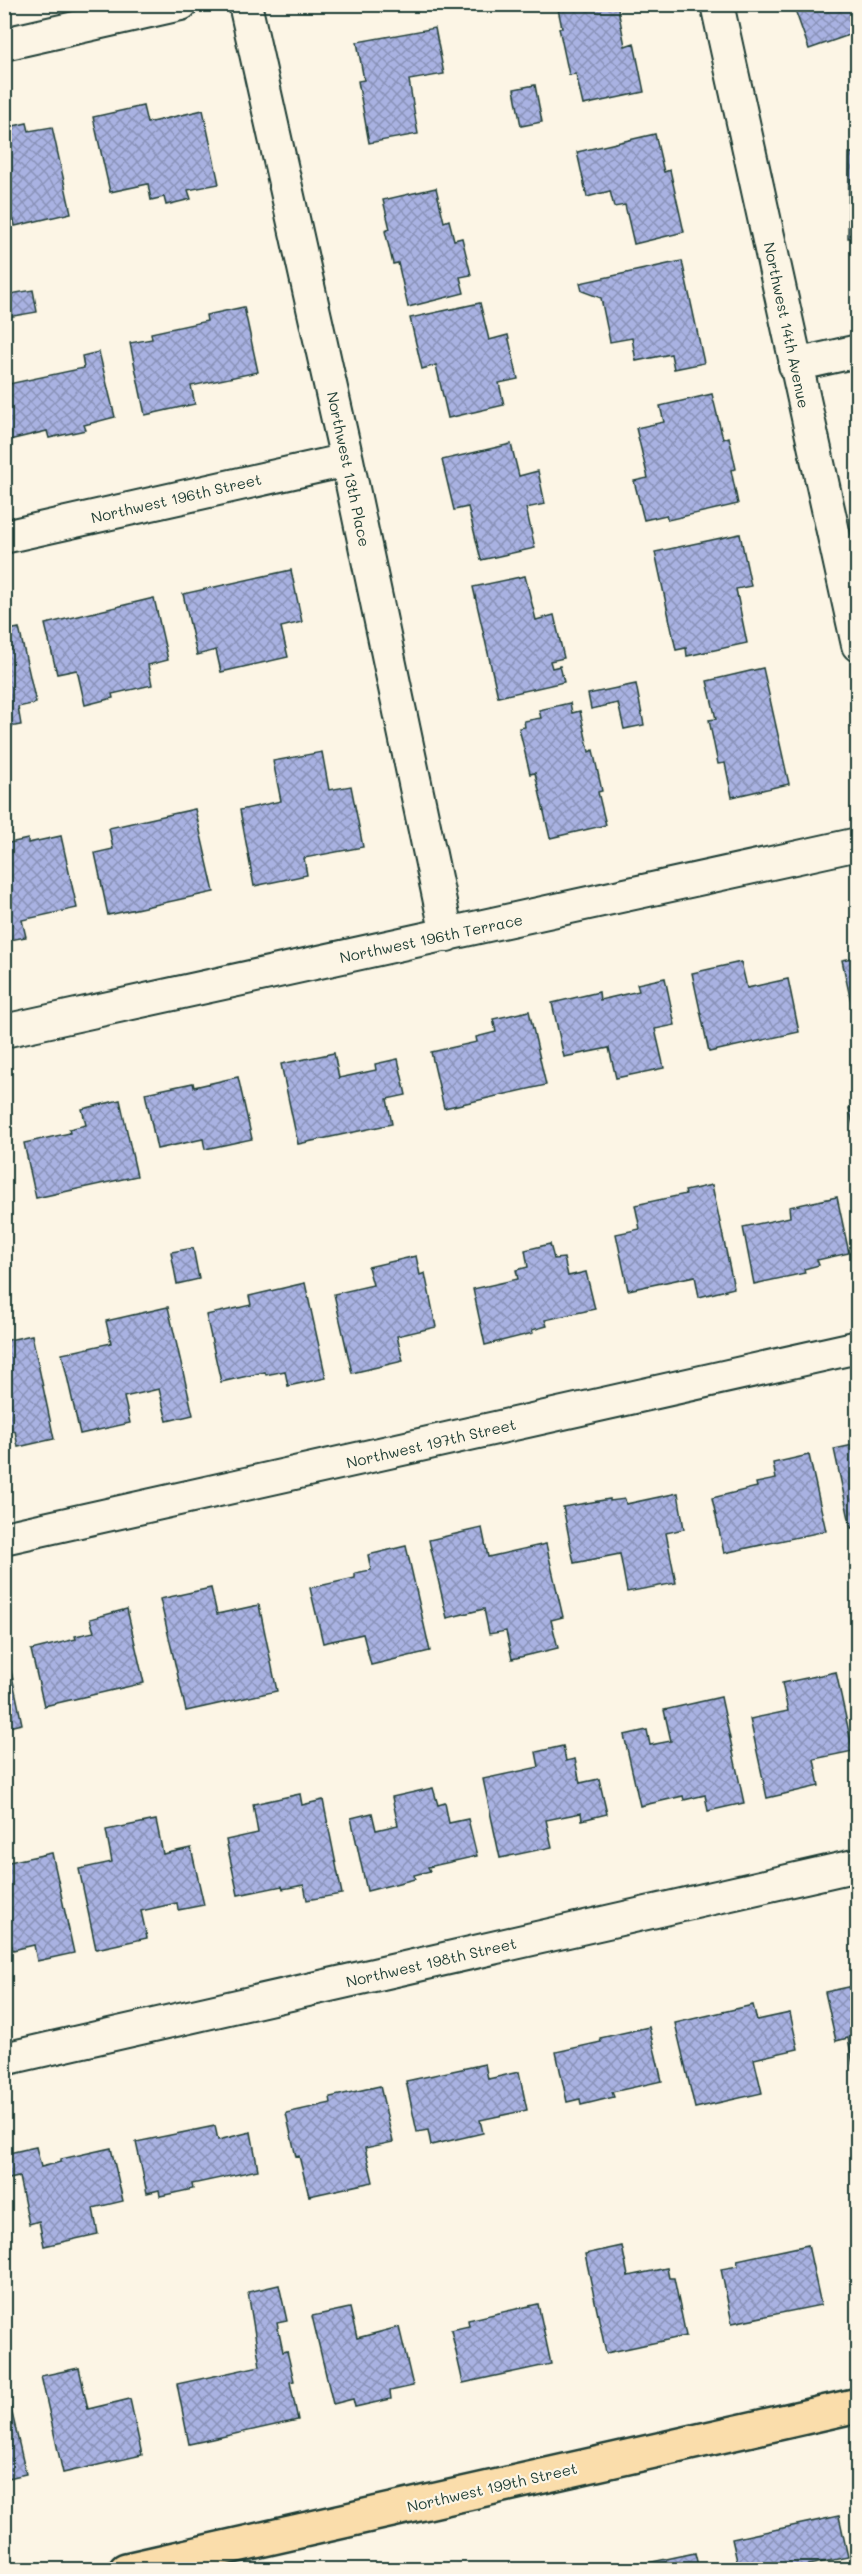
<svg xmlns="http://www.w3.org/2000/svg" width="862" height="2574" font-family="Mali,sans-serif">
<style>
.building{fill:url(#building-cross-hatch);stroke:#1f3d34;stroke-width:1.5}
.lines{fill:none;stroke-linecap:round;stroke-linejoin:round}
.street-casing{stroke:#1f3d34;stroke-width:36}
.primary-casing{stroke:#1f3d34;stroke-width:38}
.street{stroke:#fcf5e5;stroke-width:32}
.primary{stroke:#faddab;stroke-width:33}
.labels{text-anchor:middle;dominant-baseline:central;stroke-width:4.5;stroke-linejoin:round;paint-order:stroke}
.street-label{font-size:15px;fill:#1f3d34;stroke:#fcf5e5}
</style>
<defs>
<pattern id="building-cross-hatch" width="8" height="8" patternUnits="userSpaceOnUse" patternTransform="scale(1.5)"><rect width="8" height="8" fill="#a9b2e2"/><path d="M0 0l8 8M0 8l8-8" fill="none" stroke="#8992b8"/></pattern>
</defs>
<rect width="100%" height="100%" fill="#fcf5e5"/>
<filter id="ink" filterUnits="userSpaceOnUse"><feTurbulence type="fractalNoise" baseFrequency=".0167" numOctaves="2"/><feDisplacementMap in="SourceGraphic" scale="12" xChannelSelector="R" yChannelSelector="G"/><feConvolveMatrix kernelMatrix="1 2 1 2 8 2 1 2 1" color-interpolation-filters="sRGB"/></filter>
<g filter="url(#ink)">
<path class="building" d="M 557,4 L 617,4 L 625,46 L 634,43 L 644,92 L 583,105 L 576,74 L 569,75 L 559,28 L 562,28 Z
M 793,4 L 858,4 L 858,32 L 809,49 Z
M 435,28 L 444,74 L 409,80 L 418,134 L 369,143 L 358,81 L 364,80 L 357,42 Z
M 535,85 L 542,122 L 521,126 L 514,89 Z
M 143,106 L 147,123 L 203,110 L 219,184 L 188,190 L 191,199 L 166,205 L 164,197 L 151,200 L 148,184 L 110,192 L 93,117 Z
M 27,123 L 29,131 L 52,127 L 71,213 L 15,226 L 14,220 L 4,223 L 4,128 Z
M 655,134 L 664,172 L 670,170 L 684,232 L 634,244 L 625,205 L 614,207 L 610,191 L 587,197 L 577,152 Z
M 849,153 L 858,153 L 858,238 L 848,238 Z
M 436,188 L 444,222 L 449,220 L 454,240 L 462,238 L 471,275 L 460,277 L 464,293 L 408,307 L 398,263 L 393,264 L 385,231 L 390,229 L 383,200 Z
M 682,261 L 704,363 L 674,369 L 671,354 L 636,361 L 632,338 L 610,342 L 601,298 L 582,291 L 580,283 Z
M 33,290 L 37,312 L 8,317 L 4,295 Z
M 480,303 L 489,340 L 508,335 L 518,379 L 499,383 L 504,405 L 448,418 L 436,365 L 422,369 L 410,318 Z
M 244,307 L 258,372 L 191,386 L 195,404 L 145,415 L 130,343 L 152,339 L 151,333 L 207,321 L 206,315 Z
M 99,352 L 115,417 L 84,425 L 86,430 L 67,434 L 49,438 L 47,431 L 5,441 L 4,385 L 84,368 L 82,356 Z
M 712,394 L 723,439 L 729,437 L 736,469 L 731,470 L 738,504 L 668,520 L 666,515 L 644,520 L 634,481 L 648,478 L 636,428 L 664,422 L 660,406 Z
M 511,444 L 519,476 L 538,471 L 545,504 L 526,508 L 535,548 L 481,560 L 468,507 L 454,510 L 442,460 Z
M 740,534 L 751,586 L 736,589 L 747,643 L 687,656 L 686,648 L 676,650 L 655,552 Z
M 291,570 L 302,622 L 281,627 L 288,657 L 221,672 L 216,650 L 197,655 L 183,594 Z
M 525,576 L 536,620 L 554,615 L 564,658 L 550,661 L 552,668 L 560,666 L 564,682 L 498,697 L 473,587 Z
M 154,598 L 168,660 L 148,665 L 152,685 L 112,694 L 113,698 L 85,705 L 77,670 L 57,674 L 45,624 Z
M 19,628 L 36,703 L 18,707 L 21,725 L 4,728 L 4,631 Z
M 763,668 L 789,784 L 732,797 L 725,763 L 718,764 L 709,720 L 716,719 L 707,681 Z
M 636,684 L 644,725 L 624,729 L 618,703 L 591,709 L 588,694 Z
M 570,703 L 572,713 L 580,711 L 589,752 L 593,750 L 602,791 L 598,792 L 606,825 L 550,838 L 535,773 L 530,774 L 519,728 L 525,727 L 524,721 L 541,718 L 539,710 Z
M 322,752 L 329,790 L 351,786 L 363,847 L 304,858 L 307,875 L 254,886 L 240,810 L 281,801 L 273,761 Z
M 195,809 L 214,892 L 108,915 L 95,853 L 113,849 L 109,828 Z
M 61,836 L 77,908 L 22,920 L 26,937 L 4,941 L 4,844 L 28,839 L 28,843 Z
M 858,957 L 858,1015 L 854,1016 L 842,960 Z
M 741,962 L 747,988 L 788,979 L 799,1032 L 709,1052 L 692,973 Z
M 665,978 L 675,1025 L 655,1029 L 664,1068 L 616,1078 L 609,1048 L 564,1057 L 552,1003 L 599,992 L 600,1000 L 639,991 L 637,984 Z
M 529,1011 L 546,1085 L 444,1108 L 431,1052 L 477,1042 L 476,1037 L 496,1032 L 493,1019 Z
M 334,1053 L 339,1078 L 376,1070 L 375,1064 L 398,1059 L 406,1095 L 387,1099 L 392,1124 L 298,1144 L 281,1064 Z
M 238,1077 L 252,1139 L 205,1149 L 203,1139 L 157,1149 L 145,1093 L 193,1083 L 194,1087 Z
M 120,1100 L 137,1176 L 36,1198 L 24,1143 L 70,1133 L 69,1129 L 86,1125 L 82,1109 Z
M 858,1106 L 858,1142 L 857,1142 L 849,1108 Z
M 712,1185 L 734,1288 L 699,1297 L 695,1276 L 628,1290 L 616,1234 L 640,1229 L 635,1205 L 686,1194 L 685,1191 Z
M 837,1197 L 849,1253 L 817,1260 L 819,1265 L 804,1269 L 805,1273 L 754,1284 L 743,1227 L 790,1217 L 789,1207 Z
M 550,1244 L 554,1259 L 564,1258 L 568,1276 L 586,1272 L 595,1309 L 545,1320 L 547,1326 L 532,1330 L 533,1333 L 485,1345 L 473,1289 L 518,1279 L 516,1270 L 528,1267 L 525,1250 Z
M 193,1248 L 199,1279 L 177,1284 L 171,1252 Z
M 416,1256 L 420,1275 L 425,1273 L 436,1327 L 397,1336 L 403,1361 L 352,1373 L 334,1294 L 373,1285 L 368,1267 Z
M 305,1283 L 326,1378 L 288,1386 L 285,1371 L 266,1375 L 265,1372 L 221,1382 L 206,1315 L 251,1305 L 249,1296 Z
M 168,1307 L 193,1415 L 167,1421 L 159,1389 L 124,1397 L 130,1423 L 80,1434 L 62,1354 L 111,1343 L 106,1321 Z
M 32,1335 L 54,1439 L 18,1447 L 15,1431 L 4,1433 L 4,1341 Z
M 858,1444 L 858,1526 L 851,1528 L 834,1449 Z
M 809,1455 L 826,1531 L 724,1553 L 712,1498 L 757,1487 L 756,1483 L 776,1479 L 773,1463 Z
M 678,1493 L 684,1529 L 666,1533 L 676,1583 L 627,1592 L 620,1554 L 574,1563 L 563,1507 L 610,1499 L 610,1501 L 625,1499 L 626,1504 Z
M 482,1528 L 488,1557 L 546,1544 L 563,1617 L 551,1620 L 558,1648 L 512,1659 L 506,1631 L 489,1634 L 484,1609 L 447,1618 L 429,1540 Z
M 406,1546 L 430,1651 L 371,1665 L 363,1634 L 323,1643 L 310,1588 L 355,1578 L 355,1573 L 371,1570 L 368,1555 Z
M 211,1588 L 217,1614 L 259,1605 L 277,1691 L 186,1711 L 160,1599 Z
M 127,1609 L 144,1683 L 44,1706 L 31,1650 L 76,1639 L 75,1636 L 94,1632 L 90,1619 Z
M 11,1671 L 22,1724 L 4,1728 L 4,1673 Z
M 836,1672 L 853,1751 L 814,1759 L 819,1786 L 767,1798 L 750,1719 L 788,1711 L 782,1683 Z
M 721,1697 L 744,1803 L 708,1811 L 705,1795 L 684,1800 L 683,1796 L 640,1806 L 624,1735 L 647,1730 L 650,1745 L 671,1741 L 664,1710 Z
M 563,1746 L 566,1761 L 575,1759 L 580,1783 L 599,1779 L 607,1814 L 582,1820 L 581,1813 L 546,1820 L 552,1847 L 500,1858 L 483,1779 L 539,1767 L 536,1752 Z
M 433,1788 L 438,1805 L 445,1803 L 449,1823 L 468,1819 L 477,1856 L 428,1867 L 430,1871 L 414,1875 L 415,1879 L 367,1891 L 351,1818 L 372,1813 L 376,1830 L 398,1825 L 392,1797 Z
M 300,1794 L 302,1805 L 323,1800 L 342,1894 L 307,1900 L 304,1885 L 283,1889 L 282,1886 L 238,1895 L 226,1840 L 258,1833 L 253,1804 Z
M 156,1820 L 163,1854 L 191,1848 L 204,1905 L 178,1910 L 177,1903 L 141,1911 L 147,1938 L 96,1949 L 79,1869 L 112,1862 L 106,1830 Z
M 52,1853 L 74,1953 L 37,1961 L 34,1945 L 13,1950 L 12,1946 L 4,1948 L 4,1863 Z
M 858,1985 L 858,2063 L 853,2064 L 848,2038 L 836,2041 L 825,1992 Z
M 753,2005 L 757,2020 L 790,2013 L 798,2049 L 754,2059 L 762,2093 L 695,2108 L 675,2023 Z
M 649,2027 L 662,2081 L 612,2092 L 614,2097 L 581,2105 L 580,2099 L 567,2102 L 556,2052 L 601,2042 L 600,2038 Z
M 485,2064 L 488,2079 L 519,2072 L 527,2110 L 480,2120 L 483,2133 L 431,2145 L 428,2130 L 417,2132 L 406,2081 Z
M 380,2086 L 393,2142 L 365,2148 L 373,2182 L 309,2196 L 299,2156 L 296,2157 L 286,2113 L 331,2103 L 330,2097 Z
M 215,2126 L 218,2140 L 251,2132 L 258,2170 L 192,2184 L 193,2189 L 160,2196 L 159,2190 L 147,2193 L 136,2142 Z
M 36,2147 L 41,2167 L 61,2162 L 61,2159 L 111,2148 L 123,2201 L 93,2208 L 98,2234 L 44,2246 L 39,2221 L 29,2224 L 19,2177 L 4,2180 L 4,2154 Z
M 858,2195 L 858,2217 L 853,2196 Z
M 808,2245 L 821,2305 L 732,2323 L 721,2269 L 738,2266 L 737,2260 Z
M 622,2246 L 628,2276 L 667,2268 L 669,2278 L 674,2278 L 686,2336 L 606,2353 L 585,2254 Z
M 279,2285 L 287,2321 L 277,2323 L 283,2352 L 287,2351 L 294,2381 L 290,2382 L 298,2420 L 189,2444 L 177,2384 L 260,2366 L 248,2292 Z
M 538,2304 L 551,2364 L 463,2383 L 451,2330 L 469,2326 L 468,2320 Z
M 350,2308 L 357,2338 L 399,2327 L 413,2386 L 390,2391 L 391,2399 L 355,2407 L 353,2399 L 333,2404 L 312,2316 Z
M 79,2368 L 88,2409 L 130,2399 L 142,2455 L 63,2473 L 41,2376 Z
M 4,2378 L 26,2474 L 4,2479 Z
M 839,2516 L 848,2557 L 808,2565 L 809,2570 L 739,2570 L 732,2539 Z
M 695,2553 L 699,2570 L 634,2570 L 633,2566 Z"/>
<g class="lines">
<defs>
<path id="street" d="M 245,4 L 347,460 L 447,935
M 717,4 L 858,645
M 4,44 L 181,4
M 795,365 L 858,351
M 4,537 L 347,460
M 4,1031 L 858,844
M 4,1538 L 858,1347
M 4,2059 L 858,1865"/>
<path id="primary" d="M 126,2570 L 858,2405"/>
</defs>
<use href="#street" class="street-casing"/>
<use href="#primary" class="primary-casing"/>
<use href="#street" class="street"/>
<use href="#primary" class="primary"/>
</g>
</g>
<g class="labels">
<g class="street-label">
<text transform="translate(787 325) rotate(78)">Northwest 14th Avenue</text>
<text transform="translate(349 469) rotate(78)">Northwest 13th Place</text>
<text transform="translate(176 498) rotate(-13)">Northwest 196th Street</text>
<text transform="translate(431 938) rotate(-12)">Northwest 196th Terrace</text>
<text transform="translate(431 1443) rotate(-13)">Northwest 197th Street</text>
<text transform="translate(431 1962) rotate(-13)">Northwest 198th Street</text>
<text transform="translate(492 2487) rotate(-13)">Northwest 199th Street</text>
</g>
</g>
<rect width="862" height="2574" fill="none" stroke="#fcf5e5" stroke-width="24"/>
<rect x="12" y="12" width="838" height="2550" fill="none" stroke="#1f3d34" stroke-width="2" filter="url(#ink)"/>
</svg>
